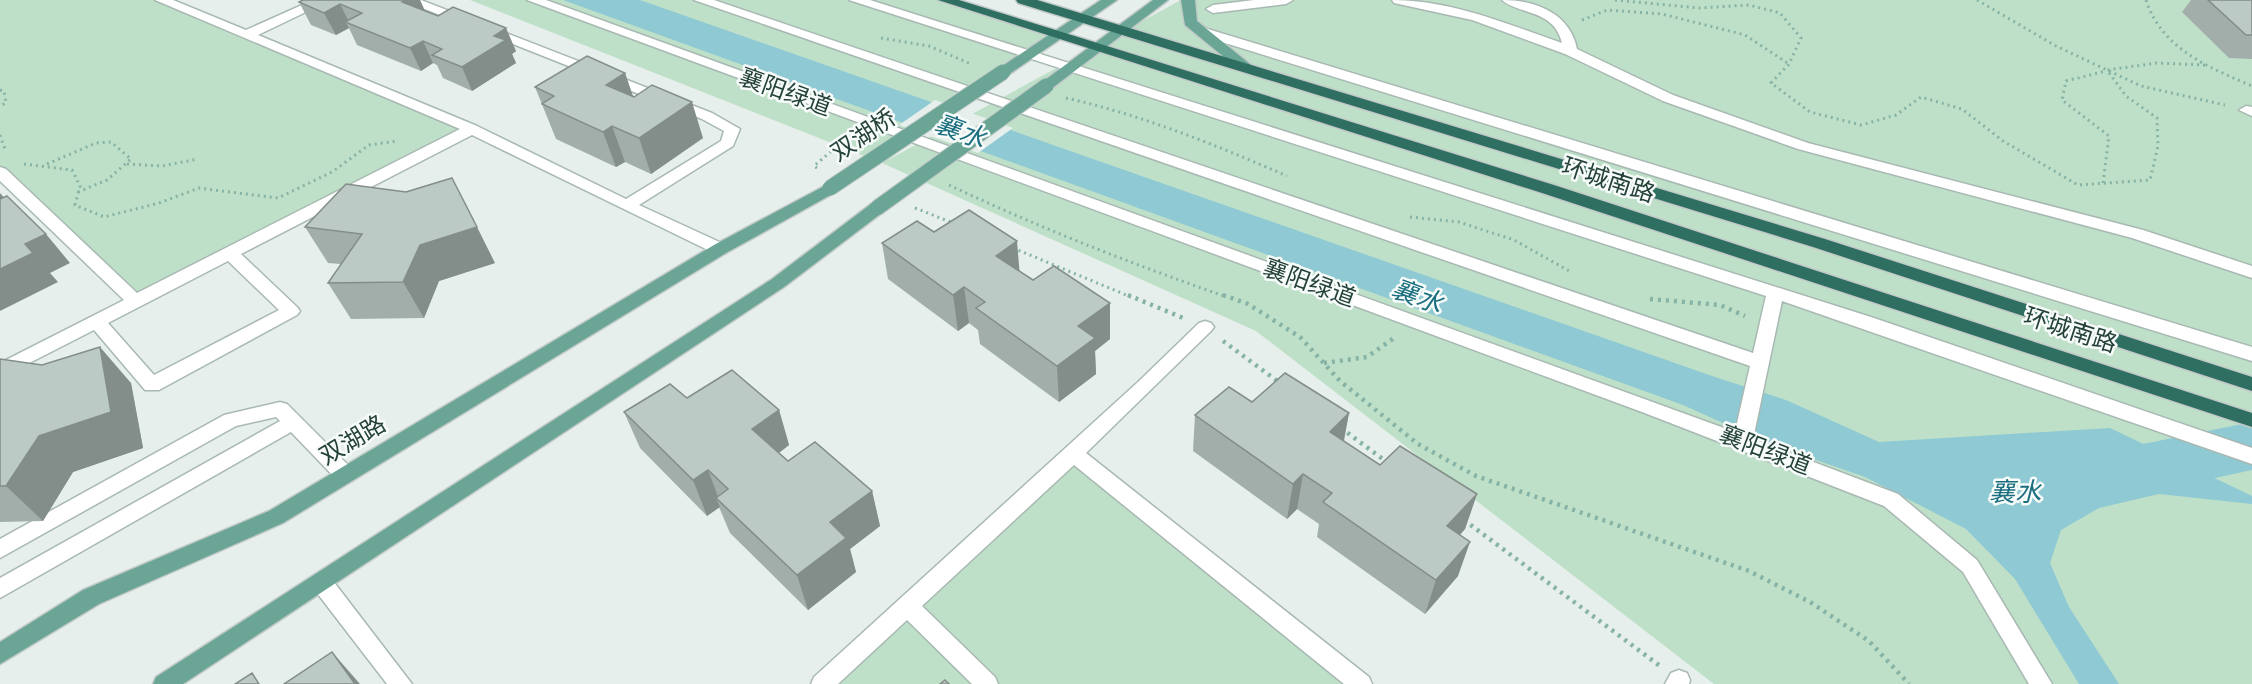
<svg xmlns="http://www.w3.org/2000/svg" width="2252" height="684" font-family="'Alegreya Sans','Noto Sans SC',sans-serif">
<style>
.green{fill:#bfe0c8}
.water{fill:#8ec9d4}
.pier{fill:#e6efeb}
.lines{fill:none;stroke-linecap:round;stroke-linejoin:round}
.river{fill:#8ec9d4;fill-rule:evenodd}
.minor-casing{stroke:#a8b8b2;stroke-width:3}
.major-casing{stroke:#c2cac8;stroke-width:3}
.highway-casing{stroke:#c2cac8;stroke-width:3}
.path-far1{stroke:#86b3a5;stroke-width:3;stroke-dasharray:2 4;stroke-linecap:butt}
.path{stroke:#86b3a5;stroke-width:4.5;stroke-dasharray:3 5;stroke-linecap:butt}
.minor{fill:#fff;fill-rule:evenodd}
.major{fill:#6aa596;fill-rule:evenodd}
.highway{fill:#2f6f62;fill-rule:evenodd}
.major-bridge-casing{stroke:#c2cac8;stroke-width:17;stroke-linecap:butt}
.major-bridge{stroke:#6aa596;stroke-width:15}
.wall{fill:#a1aea9}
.shaded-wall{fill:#838d89}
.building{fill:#bbcac4;stroke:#838d89;stroke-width:1.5}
.labels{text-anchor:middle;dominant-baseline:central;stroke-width:5;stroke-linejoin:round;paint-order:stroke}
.street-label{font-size:24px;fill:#24423a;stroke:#f7fbf9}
.water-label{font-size:26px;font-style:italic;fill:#1c6f80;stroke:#f7fbf9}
</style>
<rect width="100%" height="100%" fill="#e6efeb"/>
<path class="green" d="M 0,0 L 162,0 L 472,129 L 135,301 L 0,171 Z
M 470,0 L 945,0 L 1058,35 L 888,160 L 1181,0 L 2252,0 L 2252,684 L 1714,684 L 1256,331 L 882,163 Z
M 1073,453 L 1361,684 L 822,684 Z"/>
<path class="water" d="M 563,0 L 640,0 L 1712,376 L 1786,400 L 1879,442 L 2110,428 L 2252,496 L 2252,504 L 2159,494 L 2099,508 L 2061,530 L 2050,563 L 2069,607 L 2119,684 L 2079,684 L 2015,579 L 1966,529 L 1865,477 L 1767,443 L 1683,405 Z"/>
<path class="pier" d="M 935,100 L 1013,128 L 978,153 L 899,125 Z"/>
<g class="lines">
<path class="river" d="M 2252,422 L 2252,470 L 2103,502 L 2081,495 L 2072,477 L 2081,459 L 2103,452 Z"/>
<defs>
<path id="minor" d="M 155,0 L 173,0 L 246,30 L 313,0 L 331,0 L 258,35 L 477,126 L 626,199 L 721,141 L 724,131 L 702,119 L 402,0 L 421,0 L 712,113 L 740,129 L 733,146 L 639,205 L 726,245 L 728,249 L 726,253 L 714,253 L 472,135 L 241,254 L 297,307 L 300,311 L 297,315 L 159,390 L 145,390 L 94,330 L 0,378 L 0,363 L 124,300 L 0,181 L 0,167 L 6,169 L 137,293 L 460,129 ZM 228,261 L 279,310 L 154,375 L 108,323 Z
M 527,0 L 546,0 L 1735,432 L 1750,366 L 694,0 L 714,0 L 1753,353 L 1766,296 L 849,0 L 870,0 L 1874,318 L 2252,448 L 2252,464 L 1782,301 L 1753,439 L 1898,494 L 1977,560 L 2052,684 L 2029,684 L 1963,572 L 1884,506 L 1642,412 Z
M 1254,0 L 1293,0 L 1286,4 L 1213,13 L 1206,9 L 1213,5 Z
M 1392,0 C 1451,0 1507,24 1562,43 C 1554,9 1519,15 1502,0 C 1535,0 1570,13 1577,49 L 1673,95 L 1808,143 L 2143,230 L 2252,266 L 2252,278 L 2132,238 L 1798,149 L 1663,101 L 1565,54 L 1472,20 L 1394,3 Z
M 1201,27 L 2252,347 L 2252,361 L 1196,34 L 1196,28 Z
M 2246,106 L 2252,107 L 2252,116 L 2239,110 Z
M 1205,321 L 1211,323 L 1214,327 L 1211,331 L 1086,453 L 1369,677 L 1372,684 L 1344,684 L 1074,465 L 922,606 L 995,677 L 998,684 L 972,684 L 907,620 L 838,684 L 811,684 L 814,677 L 1138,382 L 1199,323 Z
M 280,402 L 287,404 L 352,469 L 355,475 L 352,481 L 345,483 L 338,481 L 291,432 L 0,598 L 0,578 L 280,421 L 276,417 L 236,426 L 0,558 L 0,539 L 224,415 Z
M 322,574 L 330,577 L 412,684 L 387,684 L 314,589 L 311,583 L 314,577 Z
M 1679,670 L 1687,673 L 1690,680 L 1689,684 L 1665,684 L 1671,673 Z"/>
<path id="major" d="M 1101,0 L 1117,0 L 1008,75 L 998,75 L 998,69 Z
M 1153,0 L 1168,0 L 1051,89 L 1041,89 L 1039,86 L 1041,83 Z
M 1181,0 L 1195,0 L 1197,21 L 1251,65 L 1251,71 L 1241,71 L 1185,25 Z
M 830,183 L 836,184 L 838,188 L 836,192 L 726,253 L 283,523 L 99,604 L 0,664 L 0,642 L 83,590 L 269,511 L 714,245 Z
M 877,203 L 883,204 L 885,208 L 883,212 L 784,287 L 183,684 L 153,684 L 156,677 L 772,279 L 871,204 Z"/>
<path id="highway" d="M 938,0 L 959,0 L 1554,185 L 2252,413 L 2252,427 L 1542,193 Z
M 1016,0 L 1037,0 L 1825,239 L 2252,377 L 2252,391 L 1813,247 L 1018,3 Z"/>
</defs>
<use href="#minor" class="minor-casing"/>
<use href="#major" class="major-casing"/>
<use href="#highway" class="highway-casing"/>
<path class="path-far1" d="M 1615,0 L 1699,8 L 1749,5 L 1780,13 L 1801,38 L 1789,64 L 1771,83 L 1810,112 L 1861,125 L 1896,115 L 1921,97 L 1962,109 L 2003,141 L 2078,185 L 2150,180 L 2158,146 L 2157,118 L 2126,96 L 2107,70 L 2157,63 L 2205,65
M 1977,0 L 2056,46 L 2141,86 L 2225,105
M 2146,0 C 2162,49 2208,67 2252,86
M 1582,20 L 1607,10 L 1662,14 L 1745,35 L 1789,64
M 881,38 L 929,46 L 971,64
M 0,90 L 4,91 L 6,103 L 0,106
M 1066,98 C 1142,115 1216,145 1287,176
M 0,135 L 6,152
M 24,164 L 72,170 L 80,186 L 75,205 L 104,217 L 159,203 L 199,188 L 278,198 L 332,172 L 369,145 L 397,141
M 47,164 L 96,143 L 111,142 L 131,159 L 107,180 L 78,192
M 127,164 L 162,166 L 198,159
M 817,168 L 814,166 L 849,136
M 2103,183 L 2109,136 L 2062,100 L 2066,81 L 2106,71
M 949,185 C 1040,228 1132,264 1227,297
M 915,208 L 953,223
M 1410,217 L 1459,222 L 1514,240 L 1571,272
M 1013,248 L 1131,297"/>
<path class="path" d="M 1128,295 L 1183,318
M 1223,295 L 1248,304 L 1300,337 L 1340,381 L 1418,444 L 1476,476 L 1749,571 L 1810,602 L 1869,641 L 1909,684
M 1650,299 L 1720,305 L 1745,316
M 1223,341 L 1280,383
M 1324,363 L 1367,357 L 1394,338
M 1341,428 L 1388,463
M 1464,520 L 1660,666"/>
<use href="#minor" class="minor"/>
<use href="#major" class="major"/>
<use href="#highway" class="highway"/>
<defs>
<path id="major-bridge" d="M 830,188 L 1003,72
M 877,208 L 1046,86"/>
</defs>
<use href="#major-bridge" class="major-bridge-casing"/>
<use href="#major-bridge" class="major-bridge"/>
</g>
<path class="wall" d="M 420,0 L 425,11 L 516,51 L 512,54 L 516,63 L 472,91 L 443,78 L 437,65 L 433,63 L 421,71 L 357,45 L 349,28 L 336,35 L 311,25 L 299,2 Z
M 2191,0 L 2252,0 L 2252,59 L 2229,58 L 2182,12 Z
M 625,73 L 633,97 L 703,138 L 651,174 L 625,162 L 616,167 L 556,139 L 535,87 Z
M 346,184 L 495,263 L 439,281 L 424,318 L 351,319 L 328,283 L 341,264 L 328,263 L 305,227 Z
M 934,232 L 1019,271 L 1033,280 L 1110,303 L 1110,339 L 1095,351 L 1096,374 L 1059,402 L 980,344 L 978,330 L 969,323 L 958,331 L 888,279 L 882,243 Z
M 0,359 L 131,383 L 143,448 L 73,472 L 43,521 L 0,522 Z
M 1252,402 L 1349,413 L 1344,441 L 1380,465 L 1477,494 L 1465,529 L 1460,535 L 1458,576 L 1425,614 L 1317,537 L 1319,524 L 1297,509 L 1287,519 L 1193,451 L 1195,415 Z
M 779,410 L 789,445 L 779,453 L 788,461 L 872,491 L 880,526 L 850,549 L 856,572 L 808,610 L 730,533 L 719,507 L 707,516 L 640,448 L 624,412 Z"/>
<path class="shaded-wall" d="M 406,0 L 420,0 L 427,16 L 402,2 Z
M 340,4 L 350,24 L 345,22 L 349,28 L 336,35 L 324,13 Z
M 506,28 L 516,51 L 512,54 L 516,63 L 472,91 L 462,67 L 494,36 Z
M 423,41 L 433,63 L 421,71 L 410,48 Z
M 625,73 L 637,108 L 606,85 Z
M 692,102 L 703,138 L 651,174 L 639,138 Z
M 612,126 L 625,162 L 616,167 L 603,132 Z
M 0,193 L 6,200 L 0,203 Z
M 477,227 L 495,263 L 439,281 L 424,318 L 403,282 L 420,245 Z
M 46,234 L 70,263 L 50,273 L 58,282 L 0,311 L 0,269 L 25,244 Z
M 1017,241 L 1020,277 L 996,256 Z
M 964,287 L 969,323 L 958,331 L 953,295 Z
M 1110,303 L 1110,339 L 1095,351 L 1096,374 L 1059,402 L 1057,366 L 1078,326 Z
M 100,347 L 131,383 L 143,448 L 73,472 L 43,521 L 6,486 L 39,436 Z
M 779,410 L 789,445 L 764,464 L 752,429 Z
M 1349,413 L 1342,449 L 1330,432 Z
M 708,470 L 720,502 L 716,498 L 720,507 L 707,516 L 693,480 Z
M 1303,474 L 1297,509 L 1287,519 L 1293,484 Z
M 872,491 L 880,526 L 850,549 L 856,572 L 808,610 L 797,575 L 830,522 Z
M 1477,494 L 1465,529 L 1436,561 L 1447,526 Z
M 1470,542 L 1458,576 L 1425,614 L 1436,580 Z
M 332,652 L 360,684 L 355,684 Z"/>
<path class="building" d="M 303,0 L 406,0 L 402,2 L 438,16 L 453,7 L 506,28 L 494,36 L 506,40 L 462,67 L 432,55 L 442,49 L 423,41 L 410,48 L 345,22 L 362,13 L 340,4 L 324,13 L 299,2 Z
M 2208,0 L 2252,0 L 2252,35 L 2246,35 Z
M 587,56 L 625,73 L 606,85 L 634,97 L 652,85 L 692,102 L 639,138 L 612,126 L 603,132 L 542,104 L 554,96 L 535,87 Z
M 452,178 L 477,227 L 420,245 L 403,282 L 328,283 L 362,234 L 305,227 L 346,184 L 406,192 Z
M 7,196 L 46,234 L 25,244 L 33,253 L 0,269 L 0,199 Z
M 969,210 L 1017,241 L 996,256 L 1033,280 L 1054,266 L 1110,303 L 1078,326 L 1095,338 L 1057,366 L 976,308 L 985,302 L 964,287 L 953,295 L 882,243 L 917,221 L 934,232 Z
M 100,347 L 111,412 L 39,436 L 6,486 L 0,486 L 0,359 L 42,365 Z
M 732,370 L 779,410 L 752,429 L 788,461 L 815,442 L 872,491 L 830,522 L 846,538 L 797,575 L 716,498 L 728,489 L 708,470 L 693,480 L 624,412 L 670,384 L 687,398 Z
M 1285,373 L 1349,413 L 1330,432 L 1380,465 L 1400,446 L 1477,494 L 1447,526 L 1470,542 L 1436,580 L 1323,502 L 1332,493 L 1303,474 L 1293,484 L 1195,415 L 1229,387 L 1252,402 Z
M 332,652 L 355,684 L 284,684 Z
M 252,673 L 259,684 L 235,684 Z
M 945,680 L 949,684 L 940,684 Z"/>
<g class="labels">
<g class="street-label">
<text transform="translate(785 93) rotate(20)">襄阳绿道</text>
<text transform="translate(864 136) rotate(-34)">双湖桥</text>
<text transform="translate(1608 181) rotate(18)">环城南路</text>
<text transform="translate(1309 284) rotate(20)">襄阳绿道</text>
<text transform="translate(2070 331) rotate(18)">环城南路</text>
<text transform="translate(353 441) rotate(-31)">双湖路</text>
<text transform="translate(1765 451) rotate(21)">襄阳绿道</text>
</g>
<g class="water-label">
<text transform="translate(960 132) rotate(20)">襄水</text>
<text transform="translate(1417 297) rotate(20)">襄水</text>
<text x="2015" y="493">襄水</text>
</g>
</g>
</svg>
